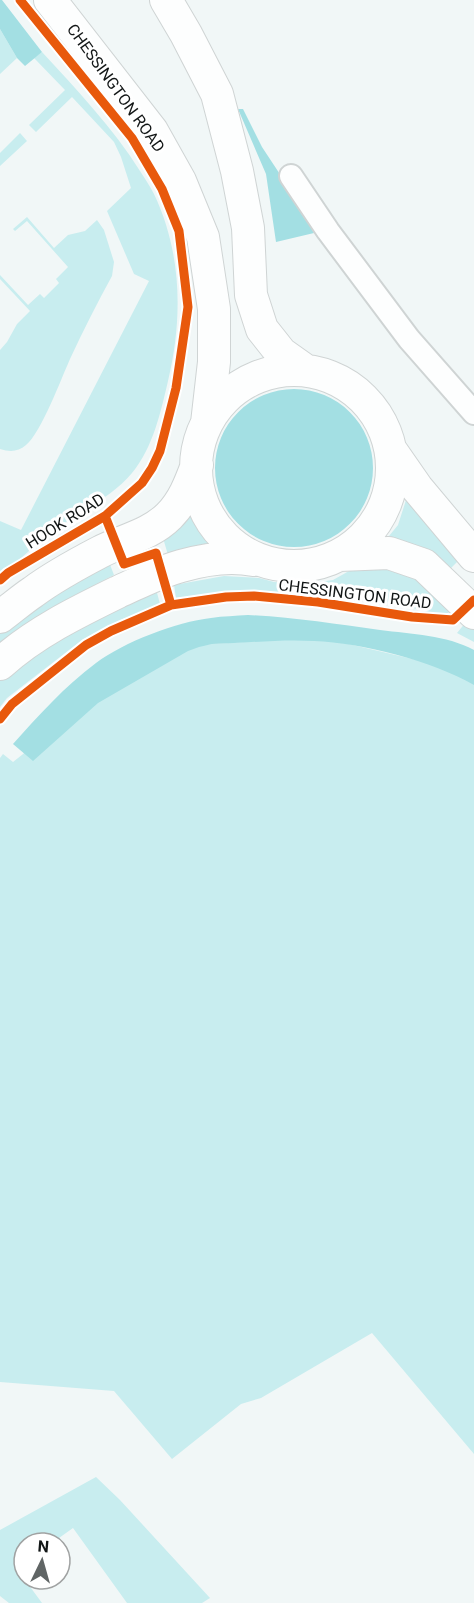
<svg xmlns="http://www.w3.org/2000/svg" width="474" height="1603" font-family="Roboto,sans-serif">
<style>
.green{fill:#c8edef}
.forest{fill:#a3dfe3}
.lines{fill:none;stroke-linecap:round;stroke-linejoin:round}
.minor-casing{stroke:#cfd4d4;stroke-width:26}
.secondary-casing{stroke:#cfd4d4;stroke-width:34}
.minor{stroke:#fdfefe;stroke-width:22}
.secondary{stroke:#fdfefe;stroke-width:32}
.cycleway-casing{stroke:#fff;stroke-width:13}
.cycleway{stroke:#e8590c;stroke-width:9}
.labels{text-anchor:middle;dominant-baseline:central;stroke-width:6;stroke-linejoin:round;paint-order:stroke}
.street-label{font-size:16px;fill:#121616;stroke:#fff}
</style>
<rect width="100%" height="100%" fill="#f1f7f7"/>
<path class="green" d="M 0,29 L 17,58 L 0,74 Z
M 42,52 C 77,90 113,128 140,171 C 145,179 150,186 154,194 C 182,253 183,318 168,381 C 161,411 153,448 132,473 C 112,497 81,511 56,529 C 36,543 19,561 0,576 L 0,521 L 21,530 L 149,281 L 134,274 L 107,211 L 131,188 L 121,157 L 114,142 L 72,97 L 36,132 L 29,125 L 65,90 L 34,58 Z
M 20,133 L 27,141 L 0,166 L 0,153 Z
M 27,217 L 54,248 L 68,235 L 85,231 L 97,220 L 104,230 L 114,262 L 112,276 C 97,303 83,331 70,359 C 61,379 41,433 26,445 C 18,452 10,452 0,449 L 0,350 L 7,342 L 17,324 L 30,311 L 0,279 L 0,275 L 28,305 L 40,294 L 44,298 L 59,283 L 56,279 L 68,267 L 27,221 L 15,231 L 13,229 Z
M 407,497 L 461,558 L 449,570 L 419,547 L 389,536 L 398,525 Z
M 190,514 C 195,527 201,536 212,546 L 168,555 L 163,538 Z
M 109,562 L 114,575 C 75,595 34,615 0,643 L 0,631 L 24,611 Z
M 365,565 L 405,569 L 452,609 L 445,616 L 389,602 L 301,594 L 225,592 L 176,598 L 174,585 L 224,576 L 259,578 L 274,582 L 306,584 L 333,580 L 349,571 Z
M 156,589 L 160,604 L 118,621 L 82,640 L 7,698 L 0,707 L 0,676 L 65,629 Z
M 466,622 L 474,628 L 474,642 L 457,633 Z
M 319,637 L 455,669 L 474,677 L 474,1454 L 372,1333 L 261,1398 L 241,1404 L 172,1459 L 114,1391 L 0,1382 L 0,758 L 3,754 L 13,762 L 105,689 L 197,645 Z
M 96,1477 L 120,1500 L 210,1598 L 202,1603 L 127,1603 L 73,1528 L 52,1543 L 24,1543 L 24,1563 L 17,1569 L 42,1603 L 9,1603 L 0,1596 L 0,1530 Z"/>
<path class="forest" d="M 0,0 L 2,0 L 42,52 L 25,66 L 17,58 L 0,29 Z
M 238,109 L 243,109 L 262,147 L 293,194 L 314,233 L 276,242 L 266,174 Z
M215 468a79 79 0 1 1 158 0a79 79 0 1 1-158 0Z
M 248,615 C 292,617 336,624 380,630 C 412,634 446,635 474,650 L 474,685 C 432,661 363,643 314,641 C 281,639 246,643 212,644 L 199,647 L 188,651 L 98,703 L 33,761 L 13,744 C 38,716 65,686 96,663 C 124,642 176,622 211,618 C 223,616 236,616 248,615 Z"/>
<g class="lines">
<defs>
<path id="minor" d="M 291,176 L 328,231 L 409,339 L 474,413"/>
<path id="secondary" d="M 50,0 L 152,131 L 180,181 L 203,237 L 214,309 L 214,362 L 207,423
M 166,0 L 186,34 L 217,94 L 237,171 L 248,228 L 251,295 L 262,329 L 281,353 L 305,370
M196 468a98 98 0 1 1 196 0a98 98 0 1 1-196 0Z
M 392,452 L 417,488 L 474,556
M 339,555 L 389,553 L 424,565 L 474,613
M 0,617 C 11,609 21,600 33,592 C 53,577 77,564 100,552 C 123,540 150,535 169,516 C 183,502 190,484 197,465
M 0,664 C 34,633 77,612 118,592 C 138,583 159,572 181,566 C 205,559 229,555 254,560"/>
</defs>
<use href="#minor" class="minor-casing"/>
<use href="#secondary" class="secondary-casing"/>
<use href="#minor" class="minor"/>
<use href="#secondary" class="secondary"/>
<defs>
<path id="cycleway" d="M 105,516 L 124,564 L 156,553 L 171,605
M 0,580 L 8,573 L 105,516 L 142,483 L 152,468 L 160,451 L 176,388 L 188,307 L 179,231 L 162,189 L 132,138 L 20,0
M 0,719 L 12,704 L 86,645 L 111,631 L 171,605 L 226,597 L 254,596 L 318,602 L 412,617 L 453,620 L 474,600"/>
</defs>
<use href="#cycleway" class="cycleway-casing"/>
<use href="#cycleway" class="cycleway"/>
</g>
<g class="labels">
<g class="street-label">
<text transform="translate(116 88) rotate(54)">CHESSINGTON ROAD</text>
<text transform="translate(65 521) rotate(-32)">HOOK ROAD</text>
<text transform="translate(355 594) rotate(7)">CHESSINGTON ROAD</text>
</g>
</g>
<g transform="translate(42 1561) rotate(5)"><circle r="28" fill="#ffffff" stroke="#a0a2a2" stroke-width="1.5"/>
<path d="M0-4.5L10 22L0 15L-10 22Z" fill="#606565"/>
<text y="-9" font-size="16" font-weight="bold" text-anchor="middle" fill="#121616">N</text>
</g>
</svg>
